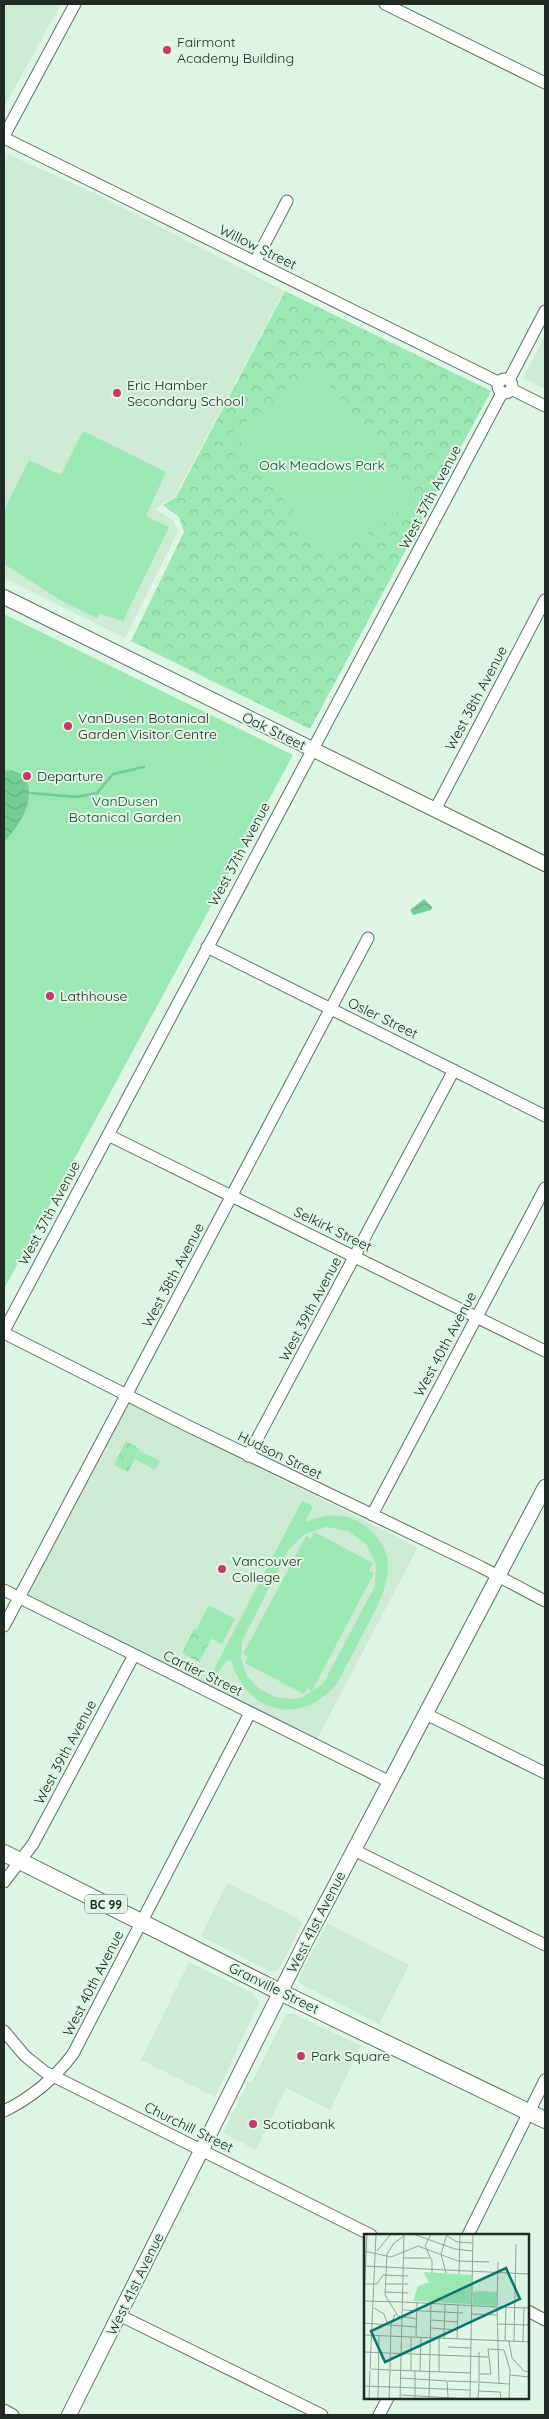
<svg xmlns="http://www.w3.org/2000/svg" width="549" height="2419" font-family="Quicksand,sans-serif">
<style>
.built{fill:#cdead5}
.park{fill:url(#park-crowns)}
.garden{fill:#9be8b4;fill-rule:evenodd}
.water{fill:url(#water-waves)}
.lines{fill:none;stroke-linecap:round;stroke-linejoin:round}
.stream{stroke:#73cd94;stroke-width:2.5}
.minor-casing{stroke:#5e7263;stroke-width:13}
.major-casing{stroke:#5e7263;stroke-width:16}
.highway-casing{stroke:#5e7263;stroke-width:18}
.minor{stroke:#fff;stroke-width:11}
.major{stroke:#fff;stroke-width:14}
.highway{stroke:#fff;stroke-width:16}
.poi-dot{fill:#c53868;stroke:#dff6e6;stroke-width:2}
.labels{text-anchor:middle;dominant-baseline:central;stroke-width:4;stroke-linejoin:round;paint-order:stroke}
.shield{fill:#dff6e6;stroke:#5a675e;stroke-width:1}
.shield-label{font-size:12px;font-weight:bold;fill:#212a24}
.poi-label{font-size:14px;fill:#212a24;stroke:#dff6e6;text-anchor:start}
.street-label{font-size:14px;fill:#212a24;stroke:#dff6e6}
.park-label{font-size:14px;fill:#115530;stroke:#dff6e6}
.inset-road{fill:none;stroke:#93a498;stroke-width:1}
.view{fill:#0f766e;fill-opacity:0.15;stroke:#0f766e;stroke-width:2.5}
.inset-edge{fill:none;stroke:#212a24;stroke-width:2.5}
</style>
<defs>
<pattern id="park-crowns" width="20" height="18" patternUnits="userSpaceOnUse" patternTransform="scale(1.25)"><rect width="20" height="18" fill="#9be8b4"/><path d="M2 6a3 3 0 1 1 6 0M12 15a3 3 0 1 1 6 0" fill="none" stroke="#85c79b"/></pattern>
<pattern id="water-waves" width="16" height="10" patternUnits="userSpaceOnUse" patternTransform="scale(1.25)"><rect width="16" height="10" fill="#73cd94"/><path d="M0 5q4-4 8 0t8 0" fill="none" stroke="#63b07f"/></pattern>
</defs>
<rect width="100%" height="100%" fill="#dff6e6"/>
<path class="built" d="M 4,4 L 61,4 L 4,107 Z
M 9,155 L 93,192 L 284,291 L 175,496 L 155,509 L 174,521 L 178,531 L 125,638 L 4,578 L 4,164 Z
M 545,336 L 545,389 L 523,378 Z
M 128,1403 L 418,1547 L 317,1739 L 29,1598 L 27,1595 L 27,1592 Z
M 227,1883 L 297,1918 L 302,1924 L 281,1966 L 276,1971 L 269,1971 L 201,1936 Z
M 327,1923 L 409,1965 L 379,2024 L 299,1983 L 299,1976 Z
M 189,1962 L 253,1993 L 259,2003 L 215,2097 L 141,2060 Z
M 288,2014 L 295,2014 L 361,2046 L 330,2110 L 286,2088 L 256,2150 L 223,2133 L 248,2082 L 253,2080 L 283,2020 Z"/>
<path class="park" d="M 285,291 L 491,391 L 310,729 L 131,641 L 184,532 L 179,517 L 163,505 L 176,497 Z
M 126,1441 L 140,1449 L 128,1472 L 114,1465 Z
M 194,1629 L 212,1638 L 199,1662 L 182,1653 Z"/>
<path class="garden" d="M 317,369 L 414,499 L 330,562 L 233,432 Z
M 83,431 L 166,472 L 146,516 L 169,527 L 123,621 L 100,614 L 97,618 L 65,603 L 4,564 L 4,510 L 29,460 L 61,475 Z
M 4,614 L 293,755 L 4,1289 Z
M 140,1451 L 160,1461 L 155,1470 L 135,1459 Z
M 302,1501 L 313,1506 L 305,1522 C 325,1514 346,1512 364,1525 C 405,1555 385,1592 366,1628 C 357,1646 347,1664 338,1682 C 302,1728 247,1714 231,1660 L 226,1661 L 216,1675 L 212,1673 ZM 326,1527 L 348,1531 L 366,1544 L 376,1564 L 375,1586 L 323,1684 L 301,1698 L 292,1699 L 275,1697 L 259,1689 L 247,1676 L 241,1659 L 242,1641 L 289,1549 L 305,1534 Z
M 314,1532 L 373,1563 L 369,1570 L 374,1573 L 312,1691 L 307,1688 L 304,1694 L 245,1663 L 248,1657 L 243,1654 L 306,1536 L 311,1539 Z
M 209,1605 L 235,1619 L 222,1644 L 196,1630 Z"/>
<path class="water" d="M 11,770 L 24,775 C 38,798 20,825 4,842 L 4,771 Z
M 424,899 L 432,907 L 431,910 L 413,915 L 410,910 Z"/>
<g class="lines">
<path class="stream" d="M 30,793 L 76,797 L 97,793 L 113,774 L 144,767"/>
<defs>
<path id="minor" d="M 385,4 L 545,83
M 4,136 L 75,4
M 4,138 L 498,382
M 255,262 L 287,201
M498 386a7 7 0 1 1 14 0a7 7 0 1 1-14 0Z
M 509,380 L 545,311
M 511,389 L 545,406
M 435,810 L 545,600
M 207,947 L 545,1116
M 108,1135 L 545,1351
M 4,1331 L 502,393
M 4,1333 L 186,1425 L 481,1567 L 545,1601
M 248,1456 L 454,1070
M 372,1515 L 545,1188
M 4,1590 L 390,1782
M 4,1626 L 368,938
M 426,1714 L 545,1773
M 354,1850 L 545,1945
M 4,1882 L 33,1844 L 134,1655
M 4,2031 L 25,2056 L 45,2072 L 371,2235
M 4,2111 C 33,2097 54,2079 73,2054 L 250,1713
M 468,2235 L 545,2080
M 528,2311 L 545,2320
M 119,2315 L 322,2415
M 4,2410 L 13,2415
M 379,2415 L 388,2398"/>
<path id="major" d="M 4,597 L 545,864
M 69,2415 L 305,1943 L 545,1487"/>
<path id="highway" d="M 4,1853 L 280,1992 L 545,2120"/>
</defs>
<use href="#minor" class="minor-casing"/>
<use href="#major" class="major-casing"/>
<use href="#highway" class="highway-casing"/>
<use href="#minor" class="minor"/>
<use href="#major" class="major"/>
<use href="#highway" class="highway"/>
</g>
<g class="poi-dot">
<circle cx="167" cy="50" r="5"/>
<circle cx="117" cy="393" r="5"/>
<circle cx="68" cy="726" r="5"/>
<circle cx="27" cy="776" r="5"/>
<circle cx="50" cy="996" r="5"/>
<circle cx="222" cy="1569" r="5"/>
<circle cx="301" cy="2056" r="5"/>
<circle cx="253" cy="2124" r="5"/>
</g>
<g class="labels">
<rect class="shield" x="85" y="1894.5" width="42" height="19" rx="4"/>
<g class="shield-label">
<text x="106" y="1904">BC 99</text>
</g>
<g class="poi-label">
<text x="177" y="42">Fairmont<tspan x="177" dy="16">Academy Building</tspan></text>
<text x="127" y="385">Eric Hamber<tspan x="127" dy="16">Secondary School</tspan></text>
<text x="78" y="718">VanDusen Botanical<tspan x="78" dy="16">Garden Visitor Centre</tspan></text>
<text x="37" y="776">Departure</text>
<text x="60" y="996">Lathhouse</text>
<text x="232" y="1561">Vancouver<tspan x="232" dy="16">College</tspan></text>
<text x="311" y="2056">Park Square</text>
<text x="263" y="2124">Scotiabank</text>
</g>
<g class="street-label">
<text transform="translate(258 247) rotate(26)">Willow Street</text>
<text transform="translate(430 497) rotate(-62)">West 37th Avenue</text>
<text transform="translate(476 698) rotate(-62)">West 38th Avenue</text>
<text transform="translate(274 731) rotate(26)">Oak Street</text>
<text transform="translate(239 854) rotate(-62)">West 37th Avenue</text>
<text transform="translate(383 1018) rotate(26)">Osler Street</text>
<text transform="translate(49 1213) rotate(-62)">West 37th Avenue</text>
<text transform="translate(333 1229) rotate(26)">Selkirk Street</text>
<text transform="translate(173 1275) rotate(-62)">West 38th Avenue</text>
<text transform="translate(310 1309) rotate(-62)">West 39th Avenue</text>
<text transform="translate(445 1344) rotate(-62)">West 40th Avenue</text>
<text transform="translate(280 1455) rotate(26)">Hudson Street</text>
<text transform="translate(203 1673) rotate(26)">Cartier Street</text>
<text transform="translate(65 1752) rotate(-62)">West 39th Avenue</text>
<text transform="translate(316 1922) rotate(-63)">West 41st Avenue</text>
<text transform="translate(93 1983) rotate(-63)">West 40th Avenue</text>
<text transform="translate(274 1988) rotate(26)">Granville Street</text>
<text transform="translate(189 2127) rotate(26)">Churchill Street</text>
<text transform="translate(135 2284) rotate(-64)">West 41st Avenue</text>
</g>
<g class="park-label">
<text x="322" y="465">Oak Meadows Park</text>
<text x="125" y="801">VanDusen<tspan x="125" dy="16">Botanical Garden</tspan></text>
</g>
</g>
<g transform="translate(364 2234)">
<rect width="165" height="165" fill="#dff6e6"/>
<path d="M 118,57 L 133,58 L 132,72 L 109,71 L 109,58 Z" fill="#9be8b4"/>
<path d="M 59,38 L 108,41 L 107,70 L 49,67 L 54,52 L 65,48 Z" fill="#9be8b4"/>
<path class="inset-road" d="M 49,0 L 91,15 L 108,17M 67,0 L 61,12 L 68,27 L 68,39M 40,2 L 30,9 L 23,20 L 21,61 L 34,82 L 53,85M 83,2 L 93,8 L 109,9M 0,17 L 27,23 L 54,12 L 94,27 L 125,28M 13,17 L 26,1M 40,24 L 66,24M 165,25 L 165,45M 0,32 L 165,40M 82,39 L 77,20 L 83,0M 95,40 L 96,0M 0,50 L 13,50 L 19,41 L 44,42M 21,50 L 44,50M 21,58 L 44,59M 0,63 L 3,0M 0,67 L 39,68M 39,68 L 133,73M 133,72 L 134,28M 133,73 L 135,149M 134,73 L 165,74M 10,74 L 20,80 L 23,89M 39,76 L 99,79M 108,80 L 133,81M 67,86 L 94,88M 0,89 L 52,93M 133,90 L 165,91M 67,94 L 93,96M 0,101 L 145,107M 52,102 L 53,68M 80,104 L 81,70M 93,105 L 94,71M 141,107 L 142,73M 144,107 L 165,108M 145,107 L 148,124 L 160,137 L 165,138M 150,107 L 152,10M 159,108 L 160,74M 84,113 L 107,114M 0,118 L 124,123M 6,135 L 12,0M 7,135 L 26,136M 26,135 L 27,91 L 31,80M 26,136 L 106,139M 47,136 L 47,103M 56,137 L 57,103M 75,138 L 75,104M 115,140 L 127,140 L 124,115 L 140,116 L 146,136 L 145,165M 146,141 L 165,143M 37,144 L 83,147M 83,147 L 84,164M 84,147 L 114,148M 115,148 L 145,150M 115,148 L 115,118M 0,152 L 106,156M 115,157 L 136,158 L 137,165M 37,161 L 106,165M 5,165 L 6,136M 14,165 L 15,101M 25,165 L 26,136M 36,165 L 40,0M 51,165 L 51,137M 65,165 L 67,69M 106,165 L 109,0M 114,165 L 115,149"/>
<path class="view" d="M 142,34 L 156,65 L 21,128 L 7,97 Z"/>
<rect width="165" height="165" class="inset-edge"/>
</g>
<rect width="549" height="2419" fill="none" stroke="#212a24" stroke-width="10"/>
</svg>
